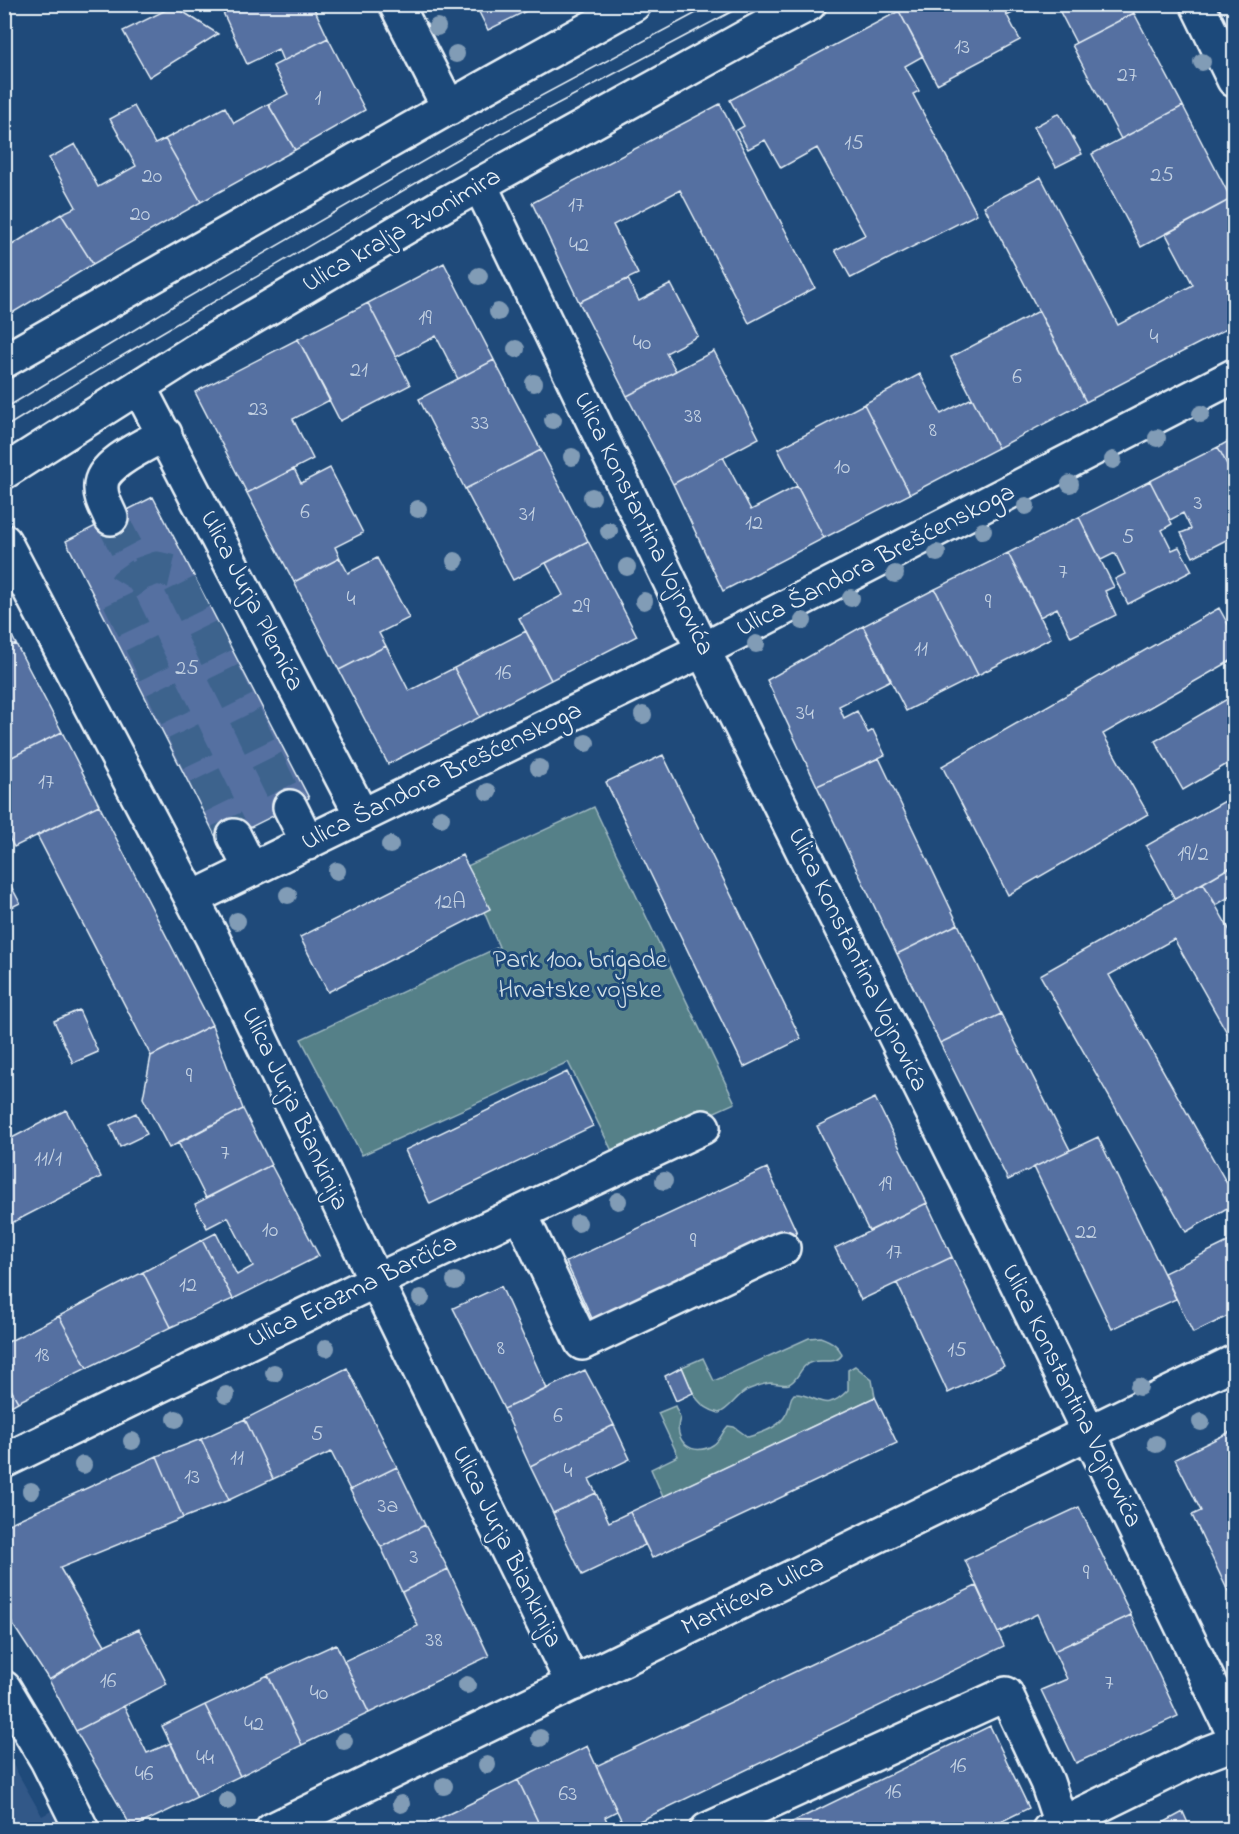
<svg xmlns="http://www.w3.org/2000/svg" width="1239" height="1834" font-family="'Indie Flower',sans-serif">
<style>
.built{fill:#335888}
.green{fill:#548088;stroke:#9eb8c0;stroke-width:1.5}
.building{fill:#5470a1;stroke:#e8f1f8;stroke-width:1.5}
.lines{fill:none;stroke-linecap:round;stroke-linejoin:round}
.minor-tunnel{stroke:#3d638d;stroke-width:33;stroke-dasharray:33 16;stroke-linecap:butt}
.minor-casing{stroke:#e8f1f8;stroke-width:38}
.major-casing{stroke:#e8f1f8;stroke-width:38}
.minor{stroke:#1f4a7a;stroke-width:33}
.major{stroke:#1f4a7a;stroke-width:33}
.tram{stroke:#e8f1f8;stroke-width:1.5}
.tree{fill:#819cb6}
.labels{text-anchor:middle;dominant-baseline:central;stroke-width:6;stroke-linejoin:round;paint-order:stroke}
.number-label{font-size:22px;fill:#c3d1e2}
.street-label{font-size:26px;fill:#e8f1f8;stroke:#1f4a7a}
.park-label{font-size:26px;fill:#d2e0e7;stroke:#1f4a7a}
</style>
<rect width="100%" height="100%" fill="#1f4a7a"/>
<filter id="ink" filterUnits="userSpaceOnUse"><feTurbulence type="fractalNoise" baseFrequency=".0167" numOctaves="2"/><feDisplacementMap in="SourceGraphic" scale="12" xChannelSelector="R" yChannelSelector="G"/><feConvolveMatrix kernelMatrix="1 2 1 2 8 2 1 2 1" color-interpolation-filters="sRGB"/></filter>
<g filter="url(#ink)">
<path class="built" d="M 4,1749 L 42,1816 L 55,1809 L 66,1829 L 5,1829 Z"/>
<path class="green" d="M 594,807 L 735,1103 L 615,1157 L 568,1062 L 362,1155 L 301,1039 L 499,947 L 465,867 Z
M 820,1337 C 829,1340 839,1345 842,1355 C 835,1365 823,1359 812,1362 C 800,1365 799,1380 789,1384 C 783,1386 776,1383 770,1383 C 762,1384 755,1387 747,1390 C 736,1396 730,1409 719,1413 C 694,1406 692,1389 682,1367 L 703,1358 L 714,1381 L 809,1338 Z
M 855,1366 L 872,1380 L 875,1397 L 663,1497 L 651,1469 L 678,1456 L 658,1413 L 675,1406 L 680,1418 C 672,1441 693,1458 713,1445 C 721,1440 722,1432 728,1426 L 734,1427 L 748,1437 C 765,1432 784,1426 789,1407 C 791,1401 789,1399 794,1394 C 817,1393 823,1416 848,1390 L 848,1370 Z"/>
<path class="building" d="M 219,4 L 312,4 L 328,38 L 283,61 L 278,49 L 247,64 Z
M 475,4 L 540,4 L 488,30 Z
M 911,4 L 1001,4 L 1020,40 L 937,84 L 899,11 Z
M 1001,4 L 1029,4 L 1007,16 Z
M 1056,4 L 1130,4 L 1134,13 L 1076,43 Z
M 174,6 L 218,34 L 149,77 L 123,31 Z
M 899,11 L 923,56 L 905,66 L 919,91 L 913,94 L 977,214 L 851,278 L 835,250 L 865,235 L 817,148 L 781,168 L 765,140 L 748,149 L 737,130 L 744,126 L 730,100 Z
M 1134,13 L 1183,106 L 1121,139 L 1072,45 Z
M 328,38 L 365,110 L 295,150 L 268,104 L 288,94 L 273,66 Z
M 268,104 L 295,150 L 201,202 L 165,139 L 225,107 L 234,123 Z
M 720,104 L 815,288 L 749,323 L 680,190 L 613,225 L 638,274 L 579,302 L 532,203 Z
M 134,106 L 155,144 L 165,139 L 201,202 L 93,264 L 61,214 L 76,207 L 49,158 L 75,144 L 98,187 L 136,166 L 110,119 Z
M 1183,106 L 1231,199 L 1141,247 L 1092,154 Z
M 1059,113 L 1082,154 L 1056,167 L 1034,127 Z
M 1041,177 L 1118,325 L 1193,285 L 1166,234 L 1231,199 L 1234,206 L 1234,325 L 1086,402 L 984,206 Z
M 61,214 L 93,264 L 4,318 L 4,250 Z
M 444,263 L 494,360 L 458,379 L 436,336 L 396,357 L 368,303 Z
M 628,279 L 639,301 L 671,284 L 698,336 L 666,353 L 676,371 L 627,396 L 579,302 Z
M 368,303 L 410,385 L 340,421 L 298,339 Z
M 1039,311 L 1086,402 L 998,448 L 951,357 Z
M 298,339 L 330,400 L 293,419 L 313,459 L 247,493 L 195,392 Z
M 714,351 L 759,438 L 673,484 L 627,396 Z
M 494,360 L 541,450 L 465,489 L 419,399 Z
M 920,374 L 941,414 L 972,398 L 998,448 L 910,494 L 864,404 Z
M 864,404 L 910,494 L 824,538 L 778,449 Z
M 1234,438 L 1234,478 L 1218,447 Z
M 1218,447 L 1234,478 L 1234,487 L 1231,489 L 1234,496 L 1234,536 L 1193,557 L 1181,533 L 1191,529 L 1183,513 L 1170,520 L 1150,481 Z
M 541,450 L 588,541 L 513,580 L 465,489 Z
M 723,457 L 751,510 L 797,486 L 824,538 L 723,591 L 673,484 Z
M 330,468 L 363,533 L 335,547 L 340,558 L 294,582 L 247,493 L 294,469 L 301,483 Z
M 1150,481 L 1172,524 L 1162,530 L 1172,550 L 1179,547 L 1192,571 L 1128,604 L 1115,579 L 1125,574 L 1115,553 L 1101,560 L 1079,517 Z
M 153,497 L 309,798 L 219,843 L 66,541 Z
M 1079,517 L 1114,587 L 1105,591 L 1116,615 L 1071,637 L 1057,608 L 1040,617 L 1008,553 Z
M 588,541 L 637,636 L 551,680 L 519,618 L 563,595 L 546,563 Z
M 1008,553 L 1051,638 L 978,675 L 935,589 Z
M 340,558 L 348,573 L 377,558 L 409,618 L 379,633 L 386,646 L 339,670 L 294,582 Z
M 935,589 L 978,675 L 906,711 L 863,626 Z
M 1219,608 L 1234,635 L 1234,659 L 1103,734 L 1148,814 L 1008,895 L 942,766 Z
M 4,620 L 16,644 L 4,649 Z
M 863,626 L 891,680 L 839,706 L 844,718 L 857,711 L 868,733 L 873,730 L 885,755 L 817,786 L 767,680 Z
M 526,631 L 551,680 L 480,717 L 454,668 Z
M 16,644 L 62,732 L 4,761 L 4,649 Z
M 386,646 L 409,691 L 454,668 L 480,717 L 388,764 L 339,670 Z
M 1234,695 L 1234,760 L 1183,790 L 1155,741 Z
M 62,732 L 99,805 L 14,847 L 4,828 L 4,761 Z
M 663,755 L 801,1039 L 744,1067 L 606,782 Z
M 879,758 L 958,924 L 897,954 L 817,786 Z
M 1232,797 L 1234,801 L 1234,865 L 1175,899 L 1146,846 Z
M 99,805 L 212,1025 L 151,1056 L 37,835 Z
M 462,855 L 490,909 L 328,992 L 300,937 Z
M 1234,865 L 1234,894 L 1216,905 L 1203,883 Z
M 4,873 L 20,903 L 4,911 Z
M 1203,883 L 1234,938 L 1234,1045 L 1174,939 L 1109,975 L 1234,1196 L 1234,1204 L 1186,1232 L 1040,975 Z
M 958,924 L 1001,1014 L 940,1043 L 897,954 Z
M 79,1010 L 98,1052 L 73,1063 L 54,1021 Z
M 1001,1014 L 1070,1150 L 1008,1180 L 940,1043 Z
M 212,1025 L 243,1109 L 169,1148 L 143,1098 L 151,1056 Z
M 567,1072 L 593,1126 L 430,1204 L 405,1150 Z
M 875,1098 L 927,1203 L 869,1231 L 817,1126 Z
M 243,1109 L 271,1165 L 206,1198 L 178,1142 Z
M 66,1110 L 101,1177 L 4,1227 L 4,1142 Z
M 136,1113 L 147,1134 L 120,1147 L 110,1125 Z
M 1098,1137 L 1176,1299 L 1112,1329 L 1034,1167 Z
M 271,1165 L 319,1256 L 233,1299 L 202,1240 L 216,1233 L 237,1275 L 253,1266 L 228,1217 L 207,1228 L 195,1204 Z
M 767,1168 L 797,1233 L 596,1327 L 566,1262 Z
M 927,1203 L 952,1257 L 861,1300 L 835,1248 Z
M 1234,1239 L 1234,1313 L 1193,1333 L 1164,1273 Z
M 202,1240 L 233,1299 L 171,1327 L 143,1272 Z
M 952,1257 L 1004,1366 L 948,1393 L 897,1283 Z
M 143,1272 L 171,1327 L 87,1368 L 59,1316 Z
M 501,1286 L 547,1389 L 504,1409 L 453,1308 Z
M 59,1316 L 87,1368 L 18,1402 L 4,1377 L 4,1344 Z
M 682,1367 L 693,1393 L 676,1401 L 665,1376 Z
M 347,1368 L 397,1467 L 350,1490 L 331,1452 L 273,1479 L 245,1419 Z
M 585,1370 L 614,1425 L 530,1466 L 504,1409 Z
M 4,1377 L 18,1402 L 4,1410 Z
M 875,1397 L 897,1443 L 652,1558 L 630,1512 Z
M 245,1419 L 273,1479 L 229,1500 L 201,1439 Z
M 614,1425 L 630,1459 L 589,1479 L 596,1493 L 553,1513 L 530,1466 Z
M 1234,1430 L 1234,1604 L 1192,1515 L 1201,1511 L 1175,1459 Z
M 201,1439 L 229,1500 L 183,1518 L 157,1456 Z
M 157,1456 L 183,1518 L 60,1568 L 105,1645 L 49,1680 L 4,1611 L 4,1526 Z
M 397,1467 L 425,1525 L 381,1547 L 350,1490 Z
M 596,1493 L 609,1522 L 630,1512 L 645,1545 L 582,1575 L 553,1513 Z
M 1079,1507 L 1131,1615 L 1054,1651 L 1037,1614 L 998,1633 L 965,1560 Z
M 425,1525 L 448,1569 L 402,1592 L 381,1547 Z
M 448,1569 L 489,1656 L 369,1713 L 344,1661 L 418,1626 L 402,1592 Z
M 976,1586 L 1004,1646 L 625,1828 L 596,1766 Z
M 1131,1615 L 1178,1716 L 1076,1763 L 1041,1690 L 1067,1679 L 1054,1651 Z
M 139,1629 L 167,1684 L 76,1731 L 49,1680 L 105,1645 Z
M 336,1644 L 369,1713 L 302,1745 L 268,1675 Z
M 268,1675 L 302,1745 L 240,1776 L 205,1705 Z
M 205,1705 L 240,1776 L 197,1797 L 162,1726 Z
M 124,1706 L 147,1753 L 171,1743 L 197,1797 L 132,1828 L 76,1731 Z
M 990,1726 L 1029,1808 L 984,1830 L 776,1830 Z
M 587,1746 L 617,1811 L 605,1817 L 611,1830 L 542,1830 L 518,1780 Z
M 518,1780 L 542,1830 L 415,1830 L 488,1795 Z
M 1183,1812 L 1191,1830 L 1150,1830 Z"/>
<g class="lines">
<path class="minor-tunnel" d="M 111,518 L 140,574 L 126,584 L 118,597 L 234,836
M 140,574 L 157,568 L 174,572 L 290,807"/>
<defs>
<path id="minor" d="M 396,4 L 449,108
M 480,185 L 703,650 L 982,1211 L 1234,1734
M 139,387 L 362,816
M 111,518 C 107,508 100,498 101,486 C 101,464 147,444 165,434
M 4,541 L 212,937 L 376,1281 L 573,1684
M 290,807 L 308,843
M 234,836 L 251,870
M 193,898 L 703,650 L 1234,376
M 520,1213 L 582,1343 L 783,1248
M 4,1461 L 354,1291 L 703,1127
M 4,1688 L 47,1760 L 82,1830
M 272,1830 L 1234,1362
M 707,1830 L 1006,1694 L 1047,1782 L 1061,1824
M 1049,1830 L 1200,1756 L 1234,1743"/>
<path id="major" d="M 1197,4 L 1234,80
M 4,361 L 483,88 L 634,4
M 4,472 L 195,351 L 450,201 L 757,31 L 809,4"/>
</defs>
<use href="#minor" class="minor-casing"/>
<use href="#major" class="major-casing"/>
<use href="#minor" class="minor"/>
<use href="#major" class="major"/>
<path class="tram" d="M 4,409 L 185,299 L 427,159 L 498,119 L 713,4
M 4,428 L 98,370 L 433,173 L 504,132 L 746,4"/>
</g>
<g class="tree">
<circle cx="437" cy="27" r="9"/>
<circle cx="456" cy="54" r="9"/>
<circle cx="1202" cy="62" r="9"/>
<circle cx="479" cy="276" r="9"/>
<circle cx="498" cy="312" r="9"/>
<circle cx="516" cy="349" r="9"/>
<circle cx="534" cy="383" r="9"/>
<circle cx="1201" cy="414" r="9"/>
<circle cx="553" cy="420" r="9"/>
<circle cx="1157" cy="438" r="9"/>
<circle cx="572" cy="457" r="9"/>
<circle cx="1113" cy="460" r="9"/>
<circle cx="1070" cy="484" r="9"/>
<circle cx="592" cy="497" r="9"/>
<circle cx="1026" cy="506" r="9"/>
<circle cx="418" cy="509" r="9"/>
<circle cx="609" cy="531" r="9"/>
<circle cx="983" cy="531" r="9"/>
<circle cx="937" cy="553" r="9"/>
<circle cx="455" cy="561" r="9"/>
<circle cx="627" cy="567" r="9"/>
<circle cx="895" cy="574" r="9"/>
<circle cx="851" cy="598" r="9"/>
<circle cx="644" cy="601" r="9"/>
<circle cx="803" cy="621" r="9"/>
<circle cx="756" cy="644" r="9"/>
<circle cx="643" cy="715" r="9"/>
<circle cx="586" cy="743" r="9"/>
<circle cx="539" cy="768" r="9"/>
<circle cx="488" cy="792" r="9"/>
<circle cx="441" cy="818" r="9"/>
<circle cx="390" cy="845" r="9"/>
<circle cx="337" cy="871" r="9"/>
<circle cx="288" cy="895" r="9"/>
<circle cx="237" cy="921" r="9"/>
<circle cx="664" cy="1181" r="9"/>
<circle cx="618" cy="1201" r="9"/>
<circle cx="578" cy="1223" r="9"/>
<circle cx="455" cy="1281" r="9"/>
<circle cx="421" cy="1298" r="9"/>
<circle cx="326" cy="1348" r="9"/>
<circle cx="274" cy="1373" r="9"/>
<circle cx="1139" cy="1387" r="9"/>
<circle cx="226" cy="1395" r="9"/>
<circle cx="176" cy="1419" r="9"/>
<circle cx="1201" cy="1422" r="9"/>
<circle cx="132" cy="1441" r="9"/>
<circle cx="1156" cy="1444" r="9"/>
<circle cx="83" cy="1465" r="9"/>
<circle cx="31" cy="1491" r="9"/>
<circle cx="467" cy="1685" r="9"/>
<circle cx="540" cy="1738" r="9"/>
<circle cx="344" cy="1741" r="9"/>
<circle cx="487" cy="1765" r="9"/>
<circle cx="444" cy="1786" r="9"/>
<circle cx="227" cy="1801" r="9"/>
<circle cx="401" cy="1804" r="9"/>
</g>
</g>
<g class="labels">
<g class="number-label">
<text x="962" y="48">13</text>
<text x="1127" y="76">27</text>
<text x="318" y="99">1</text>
<text x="854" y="144">15</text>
<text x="1162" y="176">25</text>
<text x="152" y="177">20</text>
<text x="576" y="206">17</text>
<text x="140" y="215">20</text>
<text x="579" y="246">42</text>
<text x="425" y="319">19</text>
<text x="1154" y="338">4</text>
<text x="642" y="344">40</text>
<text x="359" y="371">21</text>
<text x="1017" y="378">6</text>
<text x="258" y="410">23</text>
<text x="693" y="417">38</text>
<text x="480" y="424">33</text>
<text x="933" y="431">8</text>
<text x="842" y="468">10</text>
<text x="1198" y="504">3</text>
<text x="305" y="513">6</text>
<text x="527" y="515">31</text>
<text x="754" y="524">12</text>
<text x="1128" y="538">5</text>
<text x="1063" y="573">7</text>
<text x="351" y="600">4</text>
<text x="988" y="603">9</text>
<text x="581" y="607">29</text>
<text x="921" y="650">11</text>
<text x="187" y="669">25</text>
<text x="503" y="674">16</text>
<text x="805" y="714">34</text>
<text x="46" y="783">17</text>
<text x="1193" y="855">19/2</text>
<text x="450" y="903">12A</text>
<text x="189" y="1077">9</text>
<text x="225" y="1154">7</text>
<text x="48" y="1160">11/1</text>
<text x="885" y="1185">19</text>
<text x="270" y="1231">10</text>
<text x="1086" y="1233">22</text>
<text x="693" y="1242">9</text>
<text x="894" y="1253">17</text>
<text x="188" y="1286">12</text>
<text x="501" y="1349">8</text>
<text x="957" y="1351">15</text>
<text x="42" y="1356">18</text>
<text x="558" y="1417">6</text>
<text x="317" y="1435">5</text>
<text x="237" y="1459">11</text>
<text x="568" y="1472">4</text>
<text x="192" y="1478">13</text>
<text x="388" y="1507">3a</text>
<text x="414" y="1558">3</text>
<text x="1086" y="1574">9</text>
<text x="434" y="1641">38</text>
<text x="108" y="1682">16</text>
<text x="1109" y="1684">7</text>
<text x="319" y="1694">40</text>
<text x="254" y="1725">42</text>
<text x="205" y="1759">44</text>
<text x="958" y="1767">16</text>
<text x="144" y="1775">46</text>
<text x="893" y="1793">16</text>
<text x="568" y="1795">63</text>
</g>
<g class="street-label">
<text transform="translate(402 231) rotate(-30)">Ulica kralja Zvonimira</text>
<text transform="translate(643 524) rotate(64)">Ulica Konstantina Vojnovića</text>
<text transform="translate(876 561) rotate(-27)">Ulica Šandora Brešćenskoga</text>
<text transform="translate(251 601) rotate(63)">Ulica Jurja Plemića</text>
<text transform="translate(442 777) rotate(-26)">Ulica Šandora Brešćenskoga</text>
<text transform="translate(857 960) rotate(64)">Ulica Konstantina Vojnovića</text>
<text transform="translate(294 1109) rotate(65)">Ulica Jurja Biankinija</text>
<text transform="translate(353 1292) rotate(-26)">Ulica Erazma Barčića</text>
<text transform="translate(1071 1396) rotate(64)">Ulica Konstantina Vojnovića</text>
<text transform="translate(506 1547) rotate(64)">Ulica Jurja Biankinija</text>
<text transform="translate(753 1596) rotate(-26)">Martićeva ulica</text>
</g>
<g class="park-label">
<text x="580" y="961">Park 100. brigade<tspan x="580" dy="30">Hrvatske vojske</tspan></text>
</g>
</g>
<rect width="1239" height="1834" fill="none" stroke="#1f4a7a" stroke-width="24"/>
<rect x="12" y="12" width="1215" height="1810" fill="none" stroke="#e8f1f8" stroke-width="2" filter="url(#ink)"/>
</svg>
